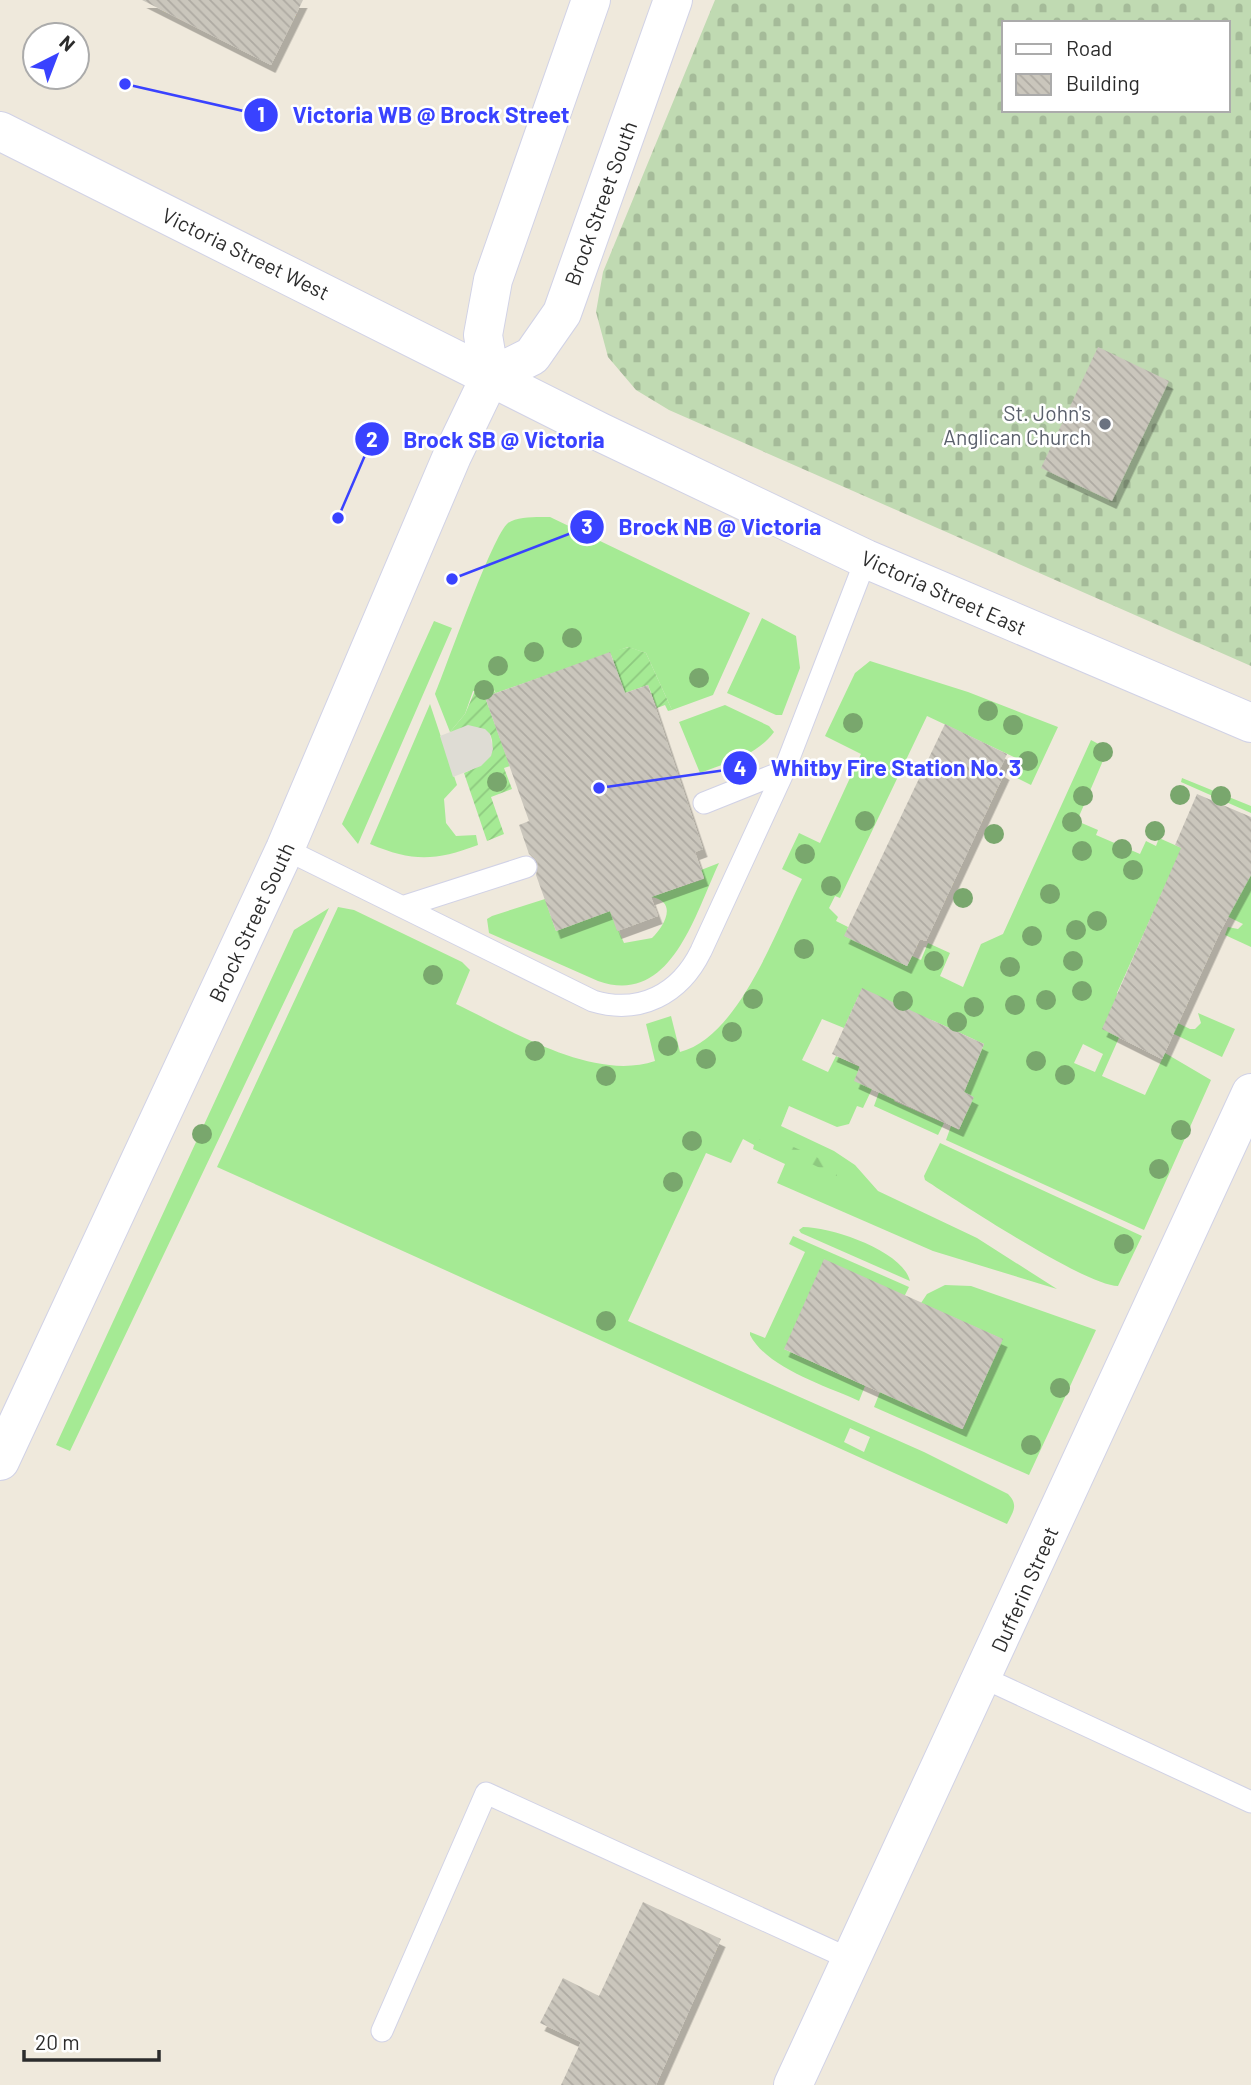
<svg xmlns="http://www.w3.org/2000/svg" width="1251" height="2085" font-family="Barlow,sans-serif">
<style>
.grass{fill:#a5ea94;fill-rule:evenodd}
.forest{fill:url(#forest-firs)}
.cemetery{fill:url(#cemetery-stones);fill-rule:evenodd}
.garden{fill:url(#garden-furrows)}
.plaza{fill:#dedcd4}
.building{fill:url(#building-back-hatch);filter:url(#shadow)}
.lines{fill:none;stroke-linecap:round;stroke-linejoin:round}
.lane-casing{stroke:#d1d2e6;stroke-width:23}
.street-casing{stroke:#d1d2e6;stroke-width:40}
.secondary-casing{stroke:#d1d2e6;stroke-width:40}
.lane{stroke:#fff;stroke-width:21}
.street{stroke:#fff;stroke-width:38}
.secondary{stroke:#fff;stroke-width:38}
.tree{fill:#79a76d}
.worship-dot{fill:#6b7280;stroke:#fff;stroke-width:2.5}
.labels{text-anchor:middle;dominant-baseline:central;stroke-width:5;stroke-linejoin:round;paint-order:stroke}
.street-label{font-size:21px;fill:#2c2c2c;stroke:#fff}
.worship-label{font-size:21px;fill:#5b616d;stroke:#fff;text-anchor:end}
.leader{fill:none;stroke:#3942ff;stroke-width:2.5}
.callout-dot{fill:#3942ff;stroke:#fff;stroke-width:2.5}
.mark-label{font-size:21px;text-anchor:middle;font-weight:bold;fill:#fff}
.callout-label{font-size:23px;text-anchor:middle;font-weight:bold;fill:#3942ff;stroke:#fff;stroke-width:5;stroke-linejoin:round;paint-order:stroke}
</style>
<defs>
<pattern id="forest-firs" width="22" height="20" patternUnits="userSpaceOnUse" patternTransform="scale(1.75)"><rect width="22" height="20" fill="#a5ea94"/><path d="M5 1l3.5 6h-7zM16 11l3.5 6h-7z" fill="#8ec980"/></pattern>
<pattern id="cemetery-stones" width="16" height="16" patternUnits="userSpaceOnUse" patternTransform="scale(1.75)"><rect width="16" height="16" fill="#c0dab2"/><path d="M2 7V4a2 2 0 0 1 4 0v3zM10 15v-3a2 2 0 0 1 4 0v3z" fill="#a5bb99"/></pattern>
<pattern id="garden-furrows" width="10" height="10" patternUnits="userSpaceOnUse" patternTransform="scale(1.75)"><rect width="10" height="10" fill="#a5ea94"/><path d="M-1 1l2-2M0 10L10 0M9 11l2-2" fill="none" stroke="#8ec980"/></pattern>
<pattern id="building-back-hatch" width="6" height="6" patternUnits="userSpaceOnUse" patternTransform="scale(1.75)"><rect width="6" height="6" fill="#cac6bc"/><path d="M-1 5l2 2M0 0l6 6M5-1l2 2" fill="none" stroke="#aeaaa2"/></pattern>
<filter id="shadow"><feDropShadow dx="4.5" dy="8" stdDeviation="0" flood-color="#0004"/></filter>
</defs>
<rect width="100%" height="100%" fill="#efe9dc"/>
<path class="grass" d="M 550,517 L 750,613 L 713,695 L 672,710 L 646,653 L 628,647 L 496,693 L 492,687 L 473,691 L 465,714 L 450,732 L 435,694 C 446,668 493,534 508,523 C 518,516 538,517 550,517 Z
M 762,618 L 796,636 L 800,668 L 782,715 L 776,715 L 727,693 Z
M 434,621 L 452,628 L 358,844 L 342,824 Z
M 870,661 L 968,692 L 1058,727 L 1031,785 L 1009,774 L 1016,758 L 927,716 L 840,898 L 835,896 L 829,908 L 838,917 L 836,921 L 848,927 L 845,936 L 907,966 L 912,956 L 921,960 L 928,943 L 950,953 L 940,976 L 963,987 L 981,944 L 1003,934 L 1091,740 L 1108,749 L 1077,821 L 1098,830 L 1096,835 L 1140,854 L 1146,841 L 1156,846 L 1159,838 L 1249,878 L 1251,875 L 1251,947 L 1225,935 L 1228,927 L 1238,929 L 1243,924 L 1165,886 L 1117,993 L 1190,1029 L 1195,1029 L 1201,1023 L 1198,1013 L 1235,1029 L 1222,1057 L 1130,1013 L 1102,1076 L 1145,1095 L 1165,1053 L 1211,1080 L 1144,1230 L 946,1140 L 951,1126 L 959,1130 L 973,1097 L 964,1092 L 984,1044 L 934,1021 L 858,997 L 844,1028 L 822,1019 L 802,1060 L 828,1072 L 836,1056 L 860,1067 L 872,1089 L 863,1108 L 857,1106 L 849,1124 L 837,1127 L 789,1106 L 781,1126 L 834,1151 L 855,1165 L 878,1191 L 977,1238 L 1057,1289 L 933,1251 L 777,1183 L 785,1164 L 753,1149 L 754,1145 L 743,1139 L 731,1163 L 706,1153 L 628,1321 L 924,1452 L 1008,1494 C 1019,1505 1013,1512 1007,1524 L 217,1167 L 338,907 L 354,910 L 462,962 L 470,970 L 456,1004 C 511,1030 593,1082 655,1061 L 646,1024 L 671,1016 L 680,1052 C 739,1037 776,930 802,879 L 782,869 L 799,833 L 820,843 L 861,754 L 825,736 L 855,673 ZM 1083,1044 L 1103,1054 L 1095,1072 L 1074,1063 ZM 850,1428 L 870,1437 L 864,1452 L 844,1442 Z
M 430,704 L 457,785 L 444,799 L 446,823 L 456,836 L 476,835 L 478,845 C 435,861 413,862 370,844 Z
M 725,705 L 769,726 L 774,732 C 756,756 726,763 700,773 L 679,722 Z
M 1182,778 L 1251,806 L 1251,813 L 1181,782 Z
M 719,863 C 695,914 671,1007 598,981 L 489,933 L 487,919 L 492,916 L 545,899 L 556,931 L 610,911 L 624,943 L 652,938 C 665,926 678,901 651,897 L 704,879 L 701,870 Z
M 329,908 L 70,1451 L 56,1445 L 294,930 Z
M 901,1084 L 894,1101 L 944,1123 L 938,1135 L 874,1106 L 879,1092 Z
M 940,1143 L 1142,1236 L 1118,1286 C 1086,1286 959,1202 925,1180 L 924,1176 Z
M 803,1227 C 832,1227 903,1251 910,1281 L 801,1233 L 799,1230 Z
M 793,1236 L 909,1287 L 905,1295 L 784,1349 L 865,1386 L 859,1401 C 826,1386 767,1368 750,1335 L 750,1332 L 765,1338 L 805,1252 L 789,1244 Z
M 945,1285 L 971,1286 L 1096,1330 L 1029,1475 L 874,1407 L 880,1392 L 963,1429 L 1002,1339 L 921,1303 L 927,1294 Z"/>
<path class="forest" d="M 752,1129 L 837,1166 L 837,1176 L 748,1134 Z"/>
<path class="cemetery" d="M 715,0 L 1251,0 L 1251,666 L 669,410 L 636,390 L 608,357 L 596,312 L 603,272 ZM 1004,23 L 1228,23 L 1228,110 L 1004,110 Z"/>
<path class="garden" d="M 629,647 L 646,653 L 672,710 L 668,711 L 665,705 L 657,708 L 648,685 L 625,693 L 610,652 Z
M 487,684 L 496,693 L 485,697 L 510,766 L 504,768 L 512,789 L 491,797 L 504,834 L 487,841 L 464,773 C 480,766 499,754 490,734 L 450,732 L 465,714 L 477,686 Z"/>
<path class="plaza" d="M 468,725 L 485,729 L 490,734 L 493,749 L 491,756 L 481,766 L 453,777 L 440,736 Z"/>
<path class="building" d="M 142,0 L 303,0 L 271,65 Z
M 1098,347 L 1169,381 L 1112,501 L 1041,468 Z
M 610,652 L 625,693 L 648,685 L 703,849 L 695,852 L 704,878 L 651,897 L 658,916 L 617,931 L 610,911 L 556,931 L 536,875 L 538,862 L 529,854 L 519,825 L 529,821 L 485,697 Z
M 945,724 L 1007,754 L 1000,769 L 1005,772 L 926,941 L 920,939 L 907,966 L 844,936 Z
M 1197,794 L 1251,817 L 1251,875 L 1220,932 L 1162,1059 L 1102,1029 L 1181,848 L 1175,845 Z
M 862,988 L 984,1044 L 964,1092 L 974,1097 L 959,1129 L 854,1081 L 860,1066 L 832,1054 Z
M 824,1259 L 1003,1339 L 962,1429 L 784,1349 Z
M 643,1902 L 721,1939 L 656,2085 L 561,2085 L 581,2042 L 540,2023 L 563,1978 L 599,1996 Z"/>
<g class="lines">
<defs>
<path id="lane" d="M 704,803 L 784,771
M 285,849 L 593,1001 C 640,1015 680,994 701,951 L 784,771 L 866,559
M 405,906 L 526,867
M 984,1678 L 1251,1802
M 382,2031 L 486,1793 L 852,1960"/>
<path id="street" d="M 793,2085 L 1251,1093"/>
<path id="secondary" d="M 0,131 L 600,432 L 866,559 L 1251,723
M 490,377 L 532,356 L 562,313 L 673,0
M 0,1461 L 285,849 L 452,456 L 490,377 L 483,335 L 493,280 L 591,0"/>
</defs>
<use href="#lane" class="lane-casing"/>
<use href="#street" class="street-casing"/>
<use href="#secondary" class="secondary-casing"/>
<use href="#lane" class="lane"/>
<use href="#street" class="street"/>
<use href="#secondary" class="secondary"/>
</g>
<g class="tree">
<circle cx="572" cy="638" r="10"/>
<circle cx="534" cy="652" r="10"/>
<circle cx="498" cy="666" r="10"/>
<circle cx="699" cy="678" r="10"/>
<circle cx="484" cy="690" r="10"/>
<circle cx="988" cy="711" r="10"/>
<circle cx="853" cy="723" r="10"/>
<circle cx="1013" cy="725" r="10"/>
<circle cx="1103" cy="752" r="10"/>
<circle cx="1028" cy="761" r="10"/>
<circle cx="497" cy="782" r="10"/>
<circle cx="1180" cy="795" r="10"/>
<circle cx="1083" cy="796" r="10"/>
<circle cx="1221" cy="796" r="10"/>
<circle cx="865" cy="821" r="10"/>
<circle cx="1072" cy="822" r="10"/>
<circle cx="1155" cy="831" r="10"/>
<circle cx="994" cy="834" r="10"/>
<circle cx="1122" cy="849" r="10"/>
<circle cx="1082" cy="851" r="10"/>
<circle cx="805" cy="854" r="10"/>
<circle cx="1133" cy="870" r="10"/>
<circle cx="831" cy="886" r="10"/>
<circle cx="1050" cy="894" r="10"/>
<circle cx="963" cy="898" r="10"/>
<circle cx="1097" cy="921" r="10"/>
<circle cx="1076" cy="930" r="10"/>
<circle cx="1032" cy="936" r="10"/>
<circle cx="804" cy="949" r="10"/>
<circle cx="934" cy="961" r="10"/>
<circle cx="1073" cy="961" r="10"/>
<circle cx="1010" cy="967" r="10"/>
<circle cx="433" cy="975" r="10"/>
<circle cx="1082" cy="991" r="10"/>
<circle cx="753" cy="999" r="10"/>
<circle cx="1046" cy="1000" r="10"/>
<circle cx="903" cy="1001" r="10"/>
<circle cx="1015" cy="1005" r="10"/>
<circle cx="974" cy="1007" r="10"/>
<circle cx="957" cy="1022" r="10"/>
<circle cx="732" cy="1032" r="10"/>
<circle cx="668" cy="1046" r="10"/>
<circle cx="535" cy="1051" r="10"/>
<circle cx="706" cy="1059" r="10"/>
<circle cx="1036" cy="1061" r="10"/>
<circle cx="1065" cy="1075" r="10"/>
<circle cx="606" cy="1076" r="10"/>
<circle cx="1181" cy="1130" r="10"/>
<circle cx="202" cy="1134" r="10"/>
<circle cx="692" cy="1141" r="10"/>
<circle cx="1159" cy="1169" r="10"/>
<circle cx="673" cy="1182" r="10"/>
<circle cx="1124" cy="1244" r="10"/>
<circle cx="606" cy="1321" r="10"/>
<circle cx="1060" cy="1388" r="10"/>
<circle cx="1031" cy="1445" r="10"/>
</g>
<circle class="worship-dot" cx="1105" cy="424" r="7"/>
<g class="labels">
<g class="street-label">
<text transform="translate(600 203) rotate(-70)">Brock Street South</text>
<text transform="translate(246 253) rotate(26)">Victoria Street West</text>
<text transform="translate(944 592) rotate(24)">Victoria Street East</text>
<text transform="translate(251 922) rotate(-65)">Brock Street South</text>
<text transform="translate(1024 1589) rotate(-66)">Dufferin Street</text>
</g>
<g class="worship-label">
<text x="1091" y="412">St. John's<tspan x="1091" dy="24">Anglican Church</tspan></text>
</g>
</g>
<path class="leader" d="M125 84L261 115M338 518L372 439M452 579L587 527M599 788L740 768"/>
<g class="callout-dot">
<circle cx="125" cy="84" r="7"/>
<circle cx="338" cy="518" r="7"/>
<circle cx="452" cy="579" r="7"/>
<circle cx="599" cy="788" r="7"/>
<circle cx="261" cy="115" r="18"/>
<circle cx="372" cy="439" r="18"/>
<circle cx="587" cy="527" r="18"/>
<circle cx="740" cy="768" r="18"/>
</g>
<g class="mark-label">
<text x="261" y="122">1</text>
<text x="372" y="447">2</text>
<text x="587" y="534">3</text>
<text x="740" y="776">4</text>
</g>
<g class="callout-label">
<text x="431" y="123">Victoria WB @ Brock Street</text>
<text x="504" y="448">Brock SB @ Victoria</text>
<text x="720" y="535">Brock NB @ Victoria</text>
<text x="896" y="776">Whitby Fire Station No. 3</text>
</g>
<rect x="1002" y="21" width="228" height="91" fill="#ffffff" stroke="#ababab" stroke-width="2"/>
<rect x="1016" y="44" width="35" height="10" fill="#ffffff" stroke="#ababab" stroke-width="2"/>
<text x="1066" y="56" font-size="21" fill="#2c2c2c">Road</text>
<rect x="1016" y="74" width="35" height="21" fill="url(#building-back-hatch)" stroke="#ababab" stroke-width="2"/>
<text x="1066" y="91" font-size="21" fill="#2c2c2c">Building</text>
<g transform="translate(56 56) rotate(42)"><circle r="33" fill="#ffffff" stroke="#ababab" stroke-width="2"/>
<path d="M0-5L12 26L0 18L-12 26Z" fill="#3942ff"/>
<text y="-10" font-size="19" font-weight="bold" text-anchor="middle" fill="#2c2c2c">N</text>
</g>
<path d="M24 2050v10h135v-10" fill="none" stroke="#2c2c2c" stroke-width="3.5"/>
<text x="35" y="2050" font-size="21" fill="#2c2c2c" stroke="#ffffff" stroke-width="5" paint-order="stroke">20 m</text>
</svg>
